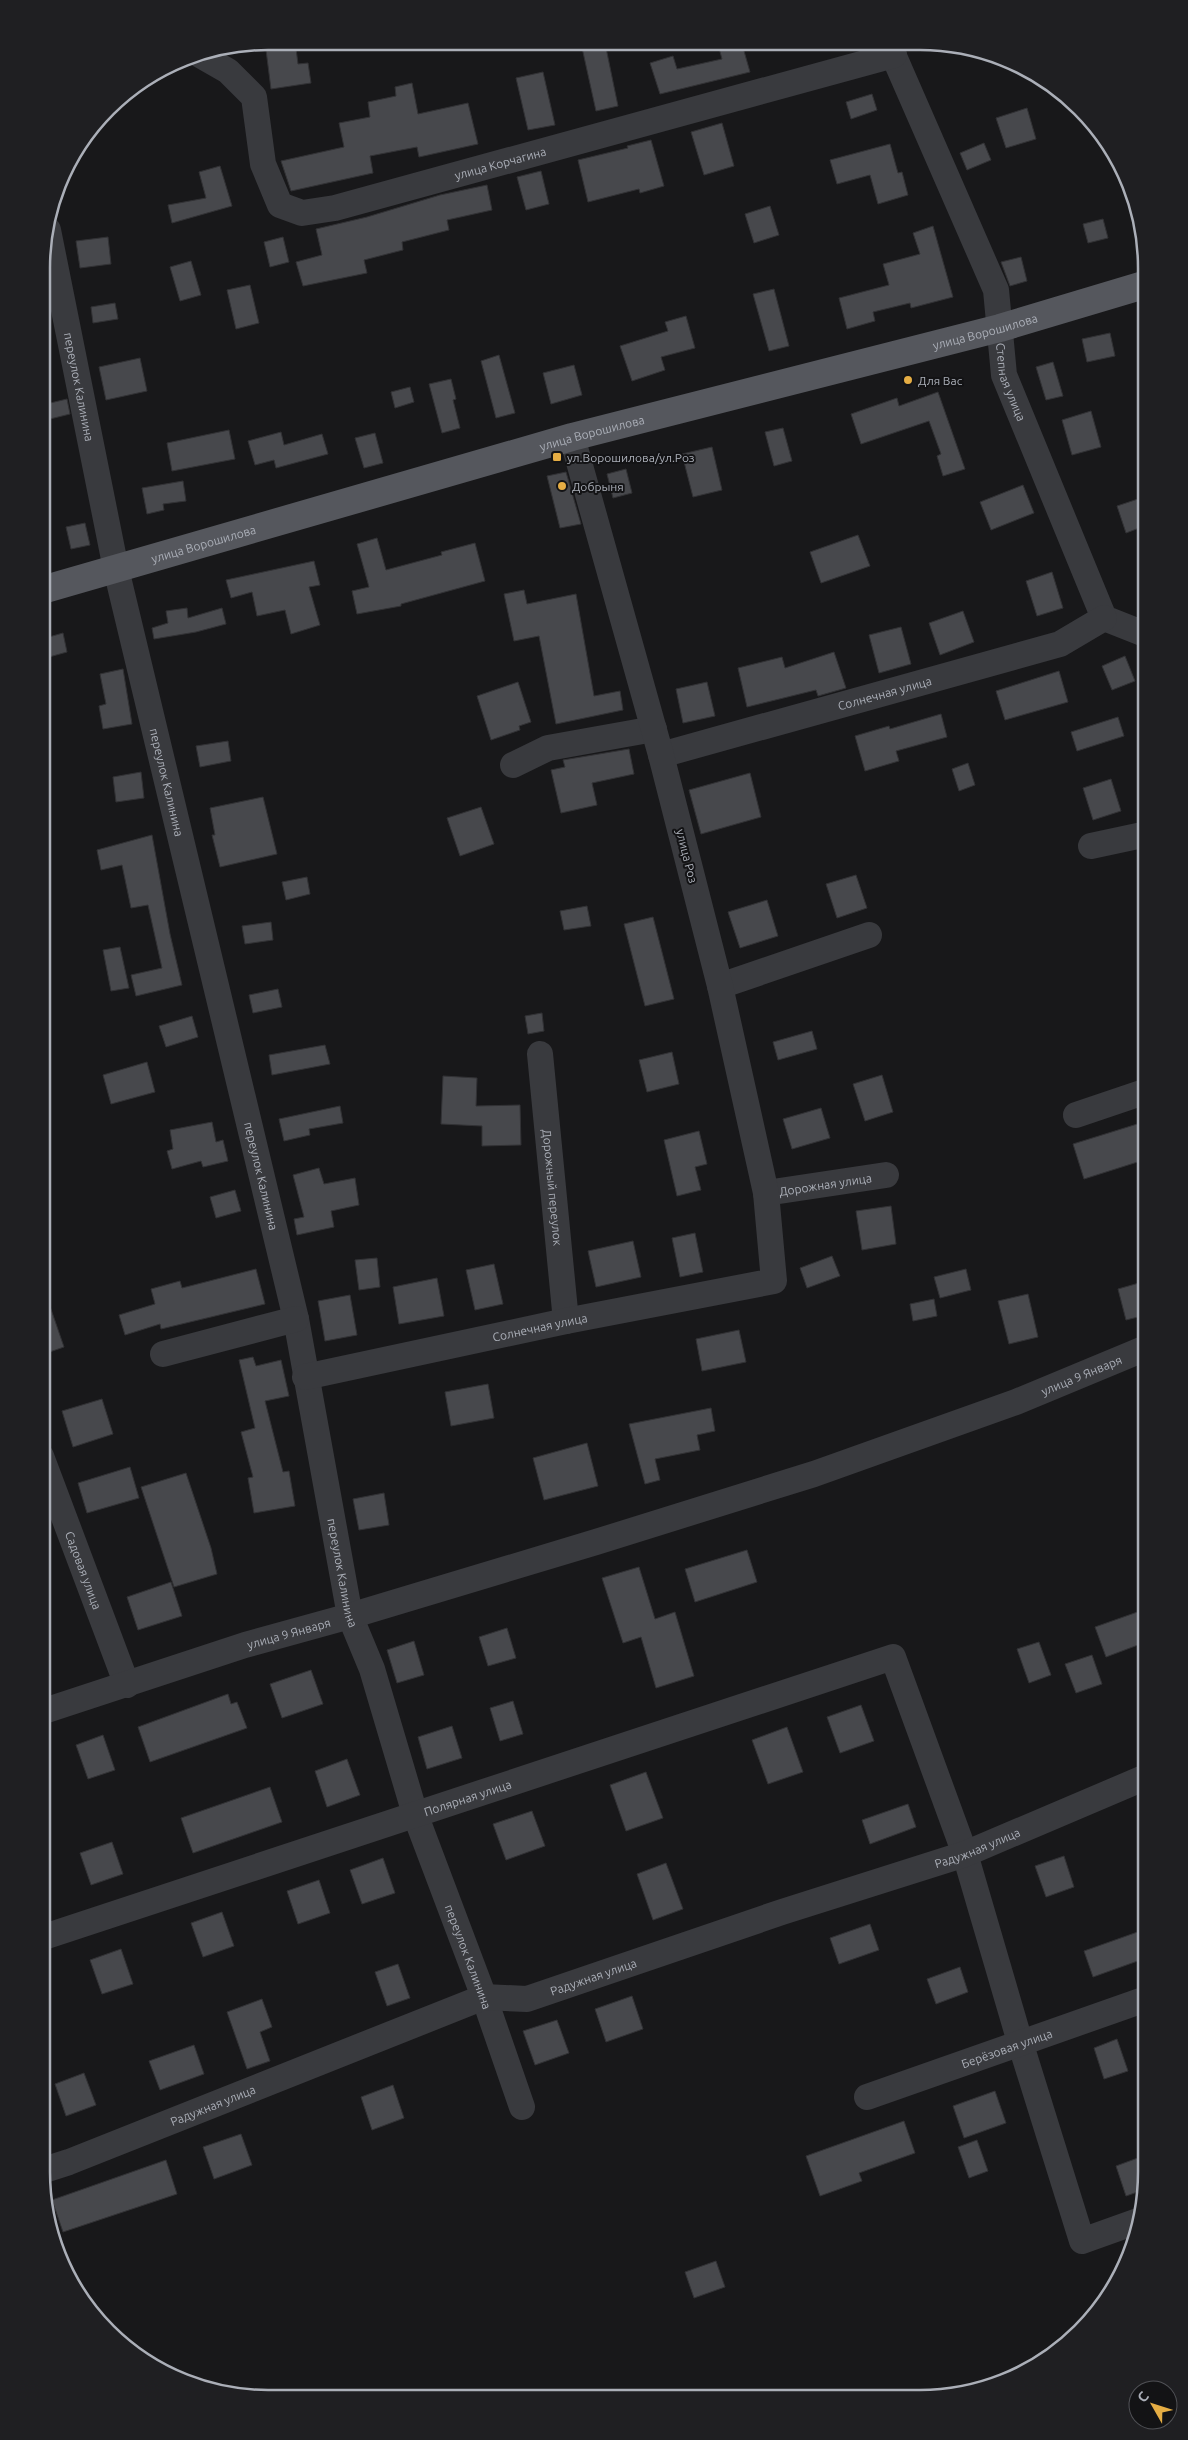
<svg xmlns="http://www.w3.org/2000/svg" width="1188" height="2440" font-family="Ubuntu,sans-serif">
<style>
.building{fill:#47484c;stroke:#323235}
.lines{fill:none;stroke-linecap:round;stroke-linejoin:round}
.minor{stroke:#393a3e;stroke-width:26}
.major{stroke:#55575d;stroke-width:28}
.poi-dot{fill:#e5ad44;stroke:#131315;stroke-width:2}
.labels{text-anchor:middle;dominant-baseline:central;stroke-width:4;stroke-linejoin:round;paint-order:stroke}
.street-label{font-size:12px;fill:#abafb8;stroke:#131315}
.poi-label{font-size:12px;fill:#abafb8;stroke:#131315;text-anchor:start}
.rim{fill:none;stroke:#abafb8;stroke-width:2.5}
</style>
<rect width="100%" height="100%" fill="#18181a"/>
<path class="building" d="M 295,41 L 298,64 L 308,63 L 311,83 L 271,89 L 265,42 Z
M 581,43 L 605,43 L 618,106 L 596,111 Z
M 735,44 L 742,44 L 750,72 L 660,94 L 650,63 L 673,56 L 677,69 L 722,59 L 719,48 Z
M 543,72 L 555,125 L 528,130 L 516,78 Z
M 412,83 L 418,114 L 468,103 L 478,144 L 419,157 L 417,147 L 370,156 L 373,173 L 291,191 L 281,161 L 344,147 L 339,123 L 370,117 L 368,102 L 396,96 L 395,87 Z
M 872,94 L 877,110 L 851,119 L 846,102 Z
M 1027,108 L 1036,139 L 1006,148 L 996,118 Z
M 722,123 L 734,166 L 704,175 L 691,132 Z
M 651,140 L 664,186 L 640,193 L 639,189 L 588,202 L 578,160 L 628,148 L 627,146 Z
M 984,143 L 991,160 L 967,170 L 960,153 Z
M 890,144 L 898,173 L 902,172 L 908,195 L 878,204 L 870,175 L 837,184 L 830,160 Z
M 220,166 L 232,206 L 172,223 L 168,205 L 206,198 L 199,172 Z
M 541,171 L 549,204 L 526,210 L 517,177 Z
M 487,185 L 492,210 L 447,220 L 449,230 L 402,242 L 403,250 L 364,260 L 367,273 L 303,286 L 296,262 L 322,255 L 316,229 L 367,217 L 440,195 Z
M 770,206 L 779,235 L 754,243 L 745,214 Z
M 1103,219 L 1108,238 L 1088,243 L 1083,224 Z
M 933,226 L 953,297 L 911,308 L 910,303 L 873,312 L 875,321 L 847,329 L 839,298 L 889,285 L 883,264 L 920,254 L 913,233 Z
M 108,237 L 111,264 L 80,268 L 76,241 Z
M 283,237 L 289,262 L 270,267 L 264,242 Z
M 1021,257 L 1027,281 L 1010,286 L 1001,262 Z
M 191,261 L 201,295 L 180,301 L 170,267 Z
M 250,285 L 259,323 L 236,329 L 227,290 Z
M 774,289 L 789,346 L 769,351 L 753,294 Z
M 115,303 L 118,319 L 93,323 L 91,307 Z
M 686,316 L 695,348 L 661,357 L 665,370 L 632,381 L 620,346 L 668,331 L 665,322 Z
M 1110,333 L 1115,356 L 1087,362 L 1082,339 Z
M 499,355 L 515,413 L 496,418 L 481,361 Z
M 140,358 L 147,391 L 106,400 L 99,367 Z
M 1053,362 L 1063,396 L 1046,400 L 1036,367 Z
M 574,365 L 582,395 L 551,404 L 543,373 Z
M 451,379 L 456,399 L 453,400 L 460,428 L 442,433 L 429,384 Z
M 410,387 L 414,402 L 395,408 L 391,392 Z
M 938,392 L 965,469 L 943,476 L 937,456 L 941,454 L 929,421 L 861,444 L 851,414 L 897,398 L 899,406 Z
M 67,399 L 70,414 L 42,421 L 42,405 Z
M 1091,411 L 1101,447 L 1072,455 L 1062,420 Z
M 783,428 L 792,461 L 774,466 L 765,432 Z
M 229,430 L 235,459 L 172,471 L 167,443 Z
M 281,432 L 284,445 L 322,434 L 328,454 L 276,468 L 274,460 L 255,465 L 248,441 Z
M 375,433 L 383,463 L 364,468 L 355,438 Z
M 712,447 L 722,490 L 693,497 L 682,454 Z
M 626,469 L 632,493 L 613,498 L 607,474 Z
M 566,472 L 581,524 L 560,528 L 547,476 Z
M 183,481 L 186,501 L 163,504 L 164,510 L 147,514 L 142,488 Z
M 1023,485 L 1034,513 L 991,530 L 980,502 Z
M 1147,496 L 1147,525 L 1126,533 L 1117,506 Z
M 85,523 L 90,545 L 71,549 L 66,527 Z
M 858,535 L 870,566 L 821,583 L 810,552 Z
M 377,538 L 386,570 L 442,555 L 441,552 L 475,543 L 485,581 L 401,604 L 401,606 L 357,614 L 352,591 L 369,587 L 357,544 Z
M 314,561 L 320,585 L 309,587 L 320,625 L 291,634 L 285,610 L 257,616 L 252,592 L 231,598 L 226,580 Z
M 1052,572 L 1063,608 L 1037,616 L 1026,581 Z
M 524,590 L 527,604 L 576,594 L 594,696 L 620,691 L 623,710 L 556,724 L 539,636 L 514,641 L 504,594 Z
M 187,608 L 188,618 L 222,608 L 226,624 L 196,632 L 154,639 L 152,628 L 168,623 L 166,611 Z
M 963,611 L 974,642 L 940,655 L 929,623 Z
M 901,627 L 911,664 L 879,673 L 869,635 Z
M 63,633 L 67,652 L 42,659 L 42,639 Z
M 834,652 L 846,688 L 818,696 L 816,690 L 747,707 L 738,668 L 782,657 L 785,668 Z
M 1125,656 L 1135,681 L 1112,690 L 1102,666 Z
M 123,669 L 132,724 L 103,729 L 99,706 L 106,704 L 100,674 Z
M 1059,671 L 1068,702 L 1005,720 L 996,691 Z
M 518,682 L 531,722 L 519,726 L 520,730 L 491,740 L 477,696 Z
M 707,682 L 715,716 L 683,723 L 676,689 Z
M 941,714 L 947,737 L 896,751 L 899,761 L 865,771 L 855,736 L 889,726 L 890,729 Z
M 1118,717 L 1124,736 L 1077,751 L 1071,732 Z
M 228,741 L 231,761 L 200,767 L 196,746 Z
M 629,749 L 634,774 L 592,783 L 597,805 L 561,813 L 551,770 L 565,767 L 563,760 Z
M 968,763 L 975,785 L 959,791 L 952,769 Z
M 141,772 L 144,798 L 116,802 L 113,777 Z
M 750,773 L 761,817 L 701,834 L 689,790 Z
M 1111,779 L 1121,811 L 1093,820 L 1083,788 Z
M 263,797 L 277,854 L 220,867 L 212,835 L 215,835 L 210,808 Z
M 481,807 L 494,844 L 460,856 L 447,818 Z
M 152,835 L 170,934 L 182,985 L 136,996 L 131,975 L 162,968 L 148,905 L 131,908 L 122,865 L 101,870 L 97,850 Z
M 856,875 L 867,908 L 837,918 L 826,884 Z
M 307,877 L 310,894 L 286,900 L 282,882 Z
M 767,900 L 778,936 L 740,948 L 728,912 Z
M 587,906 L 591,926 L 564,930 L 560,911 Z
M 653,917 L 674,999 L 645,1006 L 624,924 Z
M 271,922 L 273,940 L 245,944 L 242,926 Z
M 120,947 L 129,988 L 111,991 L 103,950 Z
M 278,989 L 282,1007 L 253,1013 L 249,995 Z
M 542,1013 L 544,1031 L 528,1034 L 525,1016 Z
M 192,1016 L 198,1037 L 166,1047 L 159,1026 Z
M 812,1031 L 817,1049 L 778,1060 L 773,1042 Z
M 325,1045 L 330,1064 L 272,1075 L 269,1055 Z
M 672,1052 L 679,1084 L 647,1092 L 639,1060 Z
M 147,1062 L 155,1092 L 111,1104 L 103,1075 Z
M 882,1075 L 893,1112 L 865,1121 L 853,1084 Z
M 443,1076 L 477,1078 L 476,1106 L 520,1105 L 521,1145 L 482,1146 L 482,1126 L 441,1124 Z
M 340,1106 L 343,1123 L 309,1129 L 310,1135 L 284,1141 L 279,1119 Z
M 821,1108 L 830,1138 L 792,1149 L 783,1119 Z
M 1147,1121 L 1147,1159 L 1084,1179 L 1073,1144 Z
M 212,1122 L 216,1142 L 223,1140 L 228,1161 L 203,1167 L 201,1161 L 172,1169 L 167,1151 L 173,1149 L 170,1130 Z
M 699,1131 L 707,1164 L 695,1167 L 701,1190 L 677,1196 L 664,1140 Z
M 319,1168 L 324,1184 L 355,1178 L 359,1205 L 331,1211 L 334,1227 L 297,1235 L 294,1219 L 304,1217 L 293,1175 Z
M 235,1190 L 241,1211 L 216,1218 L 210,1197 Z
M 891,1206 L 896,1244 L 862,1250 L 856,1211 Z
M 695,1233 L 703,1272 L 680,1277 L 672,1238 Z
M 633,1241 L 641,1277 L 596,1287 L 588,1251 Z
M 832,1256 L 840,1276 L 807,1288 L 800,1268 Z
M 377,1258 L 380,1287 L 359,1290 L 355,1260 Z
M 494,1264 L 503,1304 L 475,1310 L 466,1270 Z
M 256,1269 L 265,1304 L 161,1329 L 160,1324 L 125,1335 L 119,1315 L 155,1304 L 151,1289 L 180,1281 L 182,1288 Z
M 966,1269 L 971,1290 L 940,1298 L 934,1277 Z
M 437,1278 L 444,1316 L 399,1324 L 393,1287 Z
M 1146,1281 L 1146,1315 L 1126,1320 L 1118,1289 Z
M 41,1289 L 44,1289 L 64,1347 L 41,1355 Z
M 1028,1294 L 1038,1337 L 1009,1344 L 998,1301 Z
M 350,1295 L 357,1335 L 325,1341 L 318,1301 Z
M 934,1299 L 937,1316 L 913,1321 L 910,1304 Z
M 739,1330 L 746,1362 L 702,1371 L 696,1339 Z
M 253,1357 L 256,1366 L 281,1360 L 289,1396 L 265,1401 L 283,1472 L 289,1471 L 295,1506 L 254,1513 L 248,1478 L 253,1477 L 241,1432 L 255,1428 L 239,1360 Z
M 488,1384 L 494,1418 L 451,1426 L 445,1392 Z
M 102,1399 L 113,1434 L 73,1447 L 62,1411 Z
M 711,1408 L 715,1431 L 697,1435 L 700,1450 L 655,1459 L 660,1480 L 645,1484 L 629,1424 Z
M 587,1443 L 598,1486 L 544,1500 L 533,1458 Z
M 130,1467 L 139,1498 L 87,1513 L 78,1483 Z
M 186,1473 L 211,1548 L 217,1574 L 174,1587 L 141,1487 Z
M 384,1493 L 389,1525 L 359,1530 L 353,1499 Z
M 747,1550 L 757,1582 L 695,1602 L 685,1569 Z
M 639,1567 L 655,1619 L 675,1612 L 694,1676 L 656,1688 L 641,1637 L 623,1643 L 602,1578 Z
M 171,1582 L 182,1616 L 138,1630 L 127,1597 Z
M 1146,1609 L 1146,1642 L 1106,1657 L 1095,1627 Z
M 507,1628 L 516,1658 L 488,1666 L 479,1637 Z
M 414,1641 L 424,1675 L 397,1683 L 387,1650 Z
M 1039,1642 L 1051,1675 L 1029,1683 L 1017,1649 Z
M 1092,1655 L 1102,1684 L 1076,1693 L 1065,1664 Z
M 311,1670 L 323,1704 L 282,1718 L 270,1684 Z
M 228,1694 L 231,1704 L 237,1702 L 247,1728 L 150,1762 L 138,1727 Z
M 513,1701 L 523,1734 L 500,1741 L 490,1708 Z
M 861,1705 L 874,1741 L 840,1753 L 827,1717 Z
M 452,1726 L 462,1758 L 427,1769 L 418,1737 Z
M 787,1727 L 803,1772 L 768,1784 L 752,1740 Z
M 103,1735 L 115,1770 L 88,1779 L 76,1745 Z
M 347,1759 L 360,1795 L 327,1807 L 315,1771 Z
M 646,1772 L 663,1818 L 626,1831 L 610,1785 Z
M 270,1787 L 282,1822 L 193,1853 L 181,1818 Z
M 908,1804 L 916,1827 L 870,1844 L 862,1820 Z
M 532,1811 L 545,1846 L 506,1860 L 493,1824 Z
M 112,1842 L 123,1874 L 91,1885 L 80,1853 Z
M 1064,1856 L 1074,1887 L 1046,1897 L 1035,1866 Z
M 383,1858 L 395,1893 L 362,1904 L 350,1870 Z
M 666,1863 L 683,1909 L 653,1920 L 637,1874 Z
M 319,1880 L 330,1913 L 298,1924 L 287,1891 Z
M 222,1912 L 234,1946 L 203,1957 L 191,1923 Z
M 870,1924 L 879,1950 L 839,1964 L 830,1938 Z
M 1146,1929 L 1146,1958 L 1093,1977 L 1084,1951 Z
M 121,1949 L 133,1984 L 102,1994 L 90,1960 Z
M 398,1964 L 410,1998 L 387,2006 L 375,1972 Z
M 960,1967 L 968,1992 L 936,2004 L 927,1979 Z
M 632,1996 L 643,2029 L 606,2042 L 595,2009 Z
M 262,1999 L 272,2027 L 260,2032 L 270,2061 L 247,2069 L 227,2012 Z
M 557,2020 L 569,2053 L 535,2065 L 523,2031 Z
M 1117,2039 L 1128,2071 L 1104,2079 L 1094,2048 Z
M 194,2045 L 204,2074 L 160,2090 L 149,2061 Z
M 84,2073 L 96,2105 L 66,2116 L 55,2084 Z
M 393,2085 L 404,2118 L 372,2130 L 361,2097 Z
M 995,2091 L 1006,2123 L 964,2138 L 953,2106 Z
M 904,2121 L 915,2153 L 859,2173 L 862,2181 L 820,2196 L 806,2156 Z
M 241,2134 L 252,2165 L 214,2179 L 203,2147 Z
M 977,2140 L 988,2171 L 969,2178 L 958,2147 Z
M 1146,2155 L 1146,2189 L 1126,2196 L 1116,2166 Z
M 166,2160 L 177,2194 L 63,2232 L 52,2200 Z
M 716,2261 L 725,2287 L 694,2298 L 685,2272 Z"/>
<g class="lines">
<g class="minor">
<path id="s1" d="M 889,45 L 996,290 L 1004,375 L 1104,618 L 1147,635"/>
<path id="s2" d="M 200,55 L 228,71 L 254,97 L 263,164 L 280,205 L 302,213 L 335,208 L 894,55"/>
<path id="s3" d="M 48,230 L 116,569 L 296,1319 L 350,1616 L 372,1669 L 415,1814 L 484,1997 L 522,2107"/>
<path id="s4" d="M 661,755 L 1060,644 L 1104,618"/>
<path d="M 513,765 L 548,748 L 654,729"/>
<path d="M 1091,846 L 1147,834"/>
<path d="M 720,986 L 869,935"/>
<path id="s5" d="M 540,1054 L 566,1321"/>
<path d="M 1076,1115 L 1147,1091"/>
<path id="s6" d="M 766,1193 L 886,1175"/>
<path d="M 163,1354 L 296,1319"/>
<path id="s7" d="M 305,1377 L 566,1321 L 774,1281 L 766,1193 L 720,986 L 661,755 L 572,437"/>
<path id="s8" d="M 41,1456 L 127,1685"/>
<path id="s9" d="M 41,1712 L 245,1645 L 350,1616 L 596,1542 L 814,1474 L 1016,1402 L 1146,1348"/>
<path id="s10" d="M 41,1938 L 893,1657 L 965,1854 L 1020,2042 L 1082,2241 L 1138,2221"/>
<path id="s11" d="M 867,2097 L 1146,1999"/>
<path id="s12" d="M 41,2171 L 69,2162 L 484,1997 L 527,1999 L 782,1912 L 965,1854 L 1146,1777"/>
</g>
<path class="major" id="s13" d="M 42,590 L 572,437 L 1000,328 L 1147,284"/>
</g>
<g class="poi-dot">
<circle cx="908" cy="380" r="5"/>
<rect x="552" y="452" width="10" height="10" rx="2.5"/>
<circle cx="562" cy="486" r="5"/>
</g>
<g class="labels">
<g class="street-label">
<text stroke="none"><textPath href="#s2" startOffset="409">улица Корчагина</textPath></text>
<text stroke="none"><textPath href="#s13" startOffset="978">улица Ворошилова</textPath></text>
<text stroke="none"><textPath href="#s1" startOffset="361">Степная улица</textPath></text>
<text stroke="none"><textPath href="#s3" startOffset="160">переулок Калинина</textPath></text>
<text stroke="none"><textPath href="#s13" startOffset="572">улица Ворошилова</textPath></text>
<text stroke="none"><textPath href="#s13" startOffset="168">улица Ворошилова</textPath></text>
<text stroke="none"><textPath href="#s4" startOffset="232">Солнечная улица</textPath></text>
<text stroke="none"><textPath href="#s3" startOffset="565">переулок Калинина</textPath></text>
<text transform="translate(687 856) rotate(76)">улица Роз</text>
<text stroke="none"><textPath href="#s3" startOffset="970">переулок Калинина</textPath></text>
<text stroke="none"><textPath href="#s6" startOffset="60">Дорожная улица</textPath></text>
<text stroke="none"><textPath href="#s5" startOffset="134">Дорожный переулок</textPath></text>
<text stroke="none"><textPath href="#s7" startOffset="240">Солнечная улица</textPath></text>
<text stroke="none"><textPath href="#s9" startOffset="1094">улица 9 Января</textPath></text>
<text stroke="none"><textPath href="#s8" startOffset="122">Садовая улица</textPath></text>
<text stroke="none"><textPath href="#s3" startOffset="1375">переулок Калинина</textPath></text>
<text stroke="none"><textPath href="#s9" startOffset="260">улица 9 Января</textPath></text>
<text stroke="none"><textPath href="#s10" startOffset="449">Полярная улица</textPath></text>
<text stroke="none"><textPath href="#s12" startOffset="994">Радужная улица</textPath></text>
<text stroke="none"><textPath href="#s3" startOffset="1780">переулок Калинина</textPath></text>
<text stroke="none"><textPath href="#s12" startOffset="589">Радужная улица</textPath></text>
<text stroke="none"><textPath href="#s11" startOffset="148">Берёзовая улица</textPath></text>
<text stroke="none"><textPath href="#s12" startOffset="184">Радужная улица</textPath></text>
</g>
<g class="poi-label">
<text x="918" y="380">Для Вас</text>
<text x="567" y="457">ул.Ворошилова/ул.Роз</text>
<text x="572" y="486">Добрыня</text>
</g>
</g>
<path d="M0 0H1188V2440H0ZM268 50H920A218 218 0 0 1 1138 268V2172A218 218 0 0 1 920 2390H268A218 218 0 0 1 50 2172V268A218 218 0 0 1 268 50Z" fill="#1f1f22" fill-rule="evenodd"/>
<path class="rim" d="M268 50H920A218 218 0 0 1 1138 268V2172A218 218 0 0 1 920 2390H268A218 218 0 0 1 50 2172V268A218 218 0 0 1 268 50Z"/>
<g transform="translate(1153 2405) rotate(309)"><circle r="24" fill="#131315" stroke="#505156"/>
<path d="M0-4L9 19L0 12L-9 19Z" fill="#e5ad44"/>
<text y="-8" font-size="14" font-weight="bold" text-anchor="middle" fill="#abafb8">С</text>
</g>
</svg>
